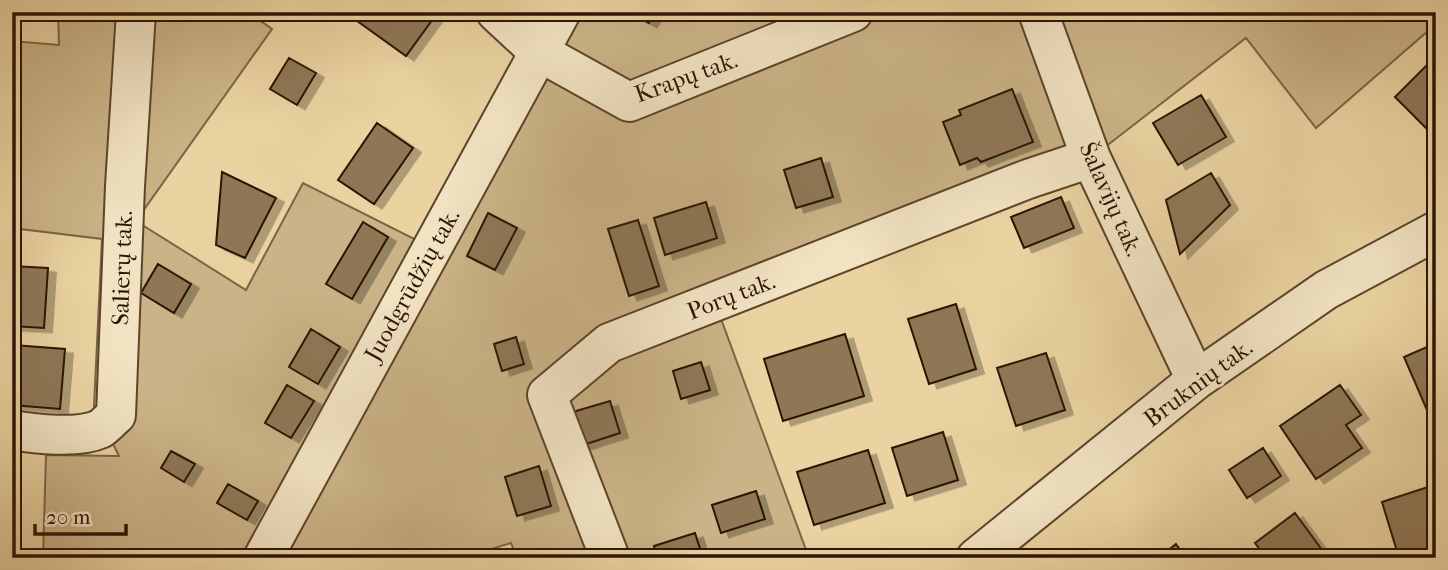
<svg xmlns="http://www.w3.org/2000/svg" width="1448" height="570" font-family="'IM FELL French Canon',serif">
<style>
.green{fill:#cab386;stroke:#7b6446;stroke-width:2}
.building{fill:#8f7756;stroke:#2c1405;stroke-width:2;filter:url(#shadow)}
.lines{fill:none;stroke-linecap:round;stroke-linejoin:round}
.minor-casing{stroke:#5c442c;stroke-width:42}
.minor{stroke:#f1e2c2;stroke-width:38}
.labels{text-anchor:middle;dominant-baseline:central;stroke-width:6;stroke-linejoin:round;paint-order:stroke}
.street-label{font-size:24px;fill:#2c1405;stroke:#f1e2c2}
</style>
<defs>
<filter id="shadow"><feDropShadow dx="8" dy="4.5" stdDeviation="0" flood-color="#0004"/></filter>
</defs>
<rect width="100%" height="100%" fill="#ead3a1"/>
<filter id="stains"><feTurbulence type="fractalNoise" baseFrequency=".00286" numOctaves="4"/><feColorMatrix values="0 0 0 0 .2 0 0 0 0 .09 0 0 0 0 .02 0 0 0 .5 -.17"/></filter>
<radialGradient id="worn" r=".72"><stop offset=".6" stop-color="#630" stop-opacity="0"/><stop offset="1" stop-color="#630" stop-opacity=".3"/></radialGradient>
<path class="green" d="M 58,12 L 248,12 L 272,29 L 136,221 L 246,290 L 303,183 L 432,248 L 561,12 L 1436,12 L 1436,24 L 1316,128 L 1246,38 L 1091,158 L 720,316 L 809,558 L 517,558 L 511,543 L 462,558 L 43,558 L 46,455 L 119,456 L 94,406 L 102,239 L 12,228 L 12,41 L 59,45 Z"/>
<path class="building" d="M 357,12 L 438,12 L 406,56 L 353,18 Z
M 628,12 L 655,12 L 649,23 Z
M 1436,56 L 1436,128 L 1431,133 L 1395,97 Z
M 289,58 L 316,73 L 297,105 L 270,89 Z
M 1012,89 L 1033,142 L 981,162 L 977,158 L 960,165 L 943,122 L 961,115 L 959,110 Z
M 1201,95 L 1226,137 L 1178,165 L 1153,123 Z
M 377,123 L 413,148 L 374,204 L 338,180 Z
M 821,158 L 833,197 L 796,208 L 784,170 Z
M 222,172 L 276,198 L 245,258 L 216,245 Z
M 1211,173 L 1230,205 L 1180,254 L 1166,200 Z
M 1061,197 L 1074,228 L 1024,248 L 1011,217 Z
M 706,202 L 717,238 L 665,255 L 654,218 Z
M 488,213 L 517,228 L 495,270 L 467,256 Z
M 638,220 L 659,286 L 629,296 L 608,229 Z
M 363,222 L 388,237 L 352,299 L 326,284 Z
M 158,264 L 191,284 L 174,313 L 141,293 Z
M 12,266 L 48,268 L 44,328 L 12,326 Z
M 956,304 L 976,369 L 929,384 L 908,319 Z
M 311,329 L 340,347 L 318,384 L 289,367 Z
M 845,334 L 864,396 L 783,421 L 764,359 Z
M 516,337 L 524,364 L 502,371 L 494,344 Z
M 1436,343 L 1436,415 L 1430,417 L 1404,357 Z
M 13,345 L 65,349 L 60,409 L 12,405 Z
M 1046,353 L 1065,410 L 1016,426 L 997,368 Z
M 701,362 L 710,390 L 681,399 L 673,371 Z
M 287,385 L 314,401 L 291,438 L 265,423 Z
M 1340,385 L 1361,415 L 1346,425 L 1362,448 L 1316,479 L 1280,426 Z
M 610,401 L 620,433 L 577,447 L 566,414 Z
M 943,432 L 958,480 L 907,496 L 892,448 Z
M 1263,448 L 1281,476 L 1247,498 L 1229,470 Z
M 868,450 L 885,503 L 814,525 L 797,472 Z
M 171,451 L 195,464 L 184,482 L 161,468 Z
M 539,466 L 551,506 L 517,516 L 505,477 Z
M 228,484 L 258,501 L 247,520 L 217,503 Z
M 1428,487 L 1436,512 L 1436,552 L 1418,558 L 1399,558 L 1382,502 Z
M 756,491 L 765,519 L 721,533 L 712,505 Z
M 1295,513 L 1325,554 L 1320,558 L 1266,558 L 1255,543 Z
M 695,533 L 703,558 L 658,558 L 654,546 Z
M 1176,544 L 1186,558 L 1158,558 Z"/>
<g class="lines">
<defs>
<path id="minor" d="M 496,12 L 539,52 L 629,102 L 853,12
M 1038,12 L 1091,158 L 1196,380
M 12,430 C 35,434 78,439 100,429 C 105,426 111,419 116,415 L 125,186 L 136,12
M 263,558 L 561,12
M 610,558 L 547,395 L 609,343 L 1028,179 L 1091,158
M 976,558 L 1196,380 L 1326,290 L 1436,231"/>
</defs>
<use href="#minor" class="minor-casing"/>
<use href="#minor" class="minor"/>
</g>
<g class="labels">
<g class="street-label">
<text transform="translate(686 77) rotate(-20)">Krapų tak.</text>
<text transform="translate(1111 199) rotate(66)">Šalavijų tak.</text>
<text transform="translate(122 268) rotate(-88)">Salierų tak.</text>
<text transform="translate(412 285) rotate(-61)">Juodgrūdžių tak.</text>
<text transform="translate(731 296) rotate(-21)">Porų tak.</text>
<text transform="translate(1198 383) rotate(-37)">Bruknių tak.</text>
</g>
</g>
<rect width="1448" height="570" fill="none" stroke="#ead3a1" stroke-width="42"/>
<rect x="14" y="14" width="1420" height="542" fill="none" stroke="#2c1405" stroke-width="3.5"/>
<rect x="21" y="21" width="1406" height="528" fill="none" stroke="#2c1405" stroke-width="2"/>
<path d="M35 524v10h91v-10" fill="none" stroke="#2c1405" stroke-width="3.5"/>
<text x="46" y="524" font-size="21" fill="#2c1405" stroke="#f1e2c2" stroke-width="5" paint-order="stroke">20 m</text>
<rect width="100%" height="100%" filter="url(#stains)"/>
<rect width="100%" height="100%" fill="url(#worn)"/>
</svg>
